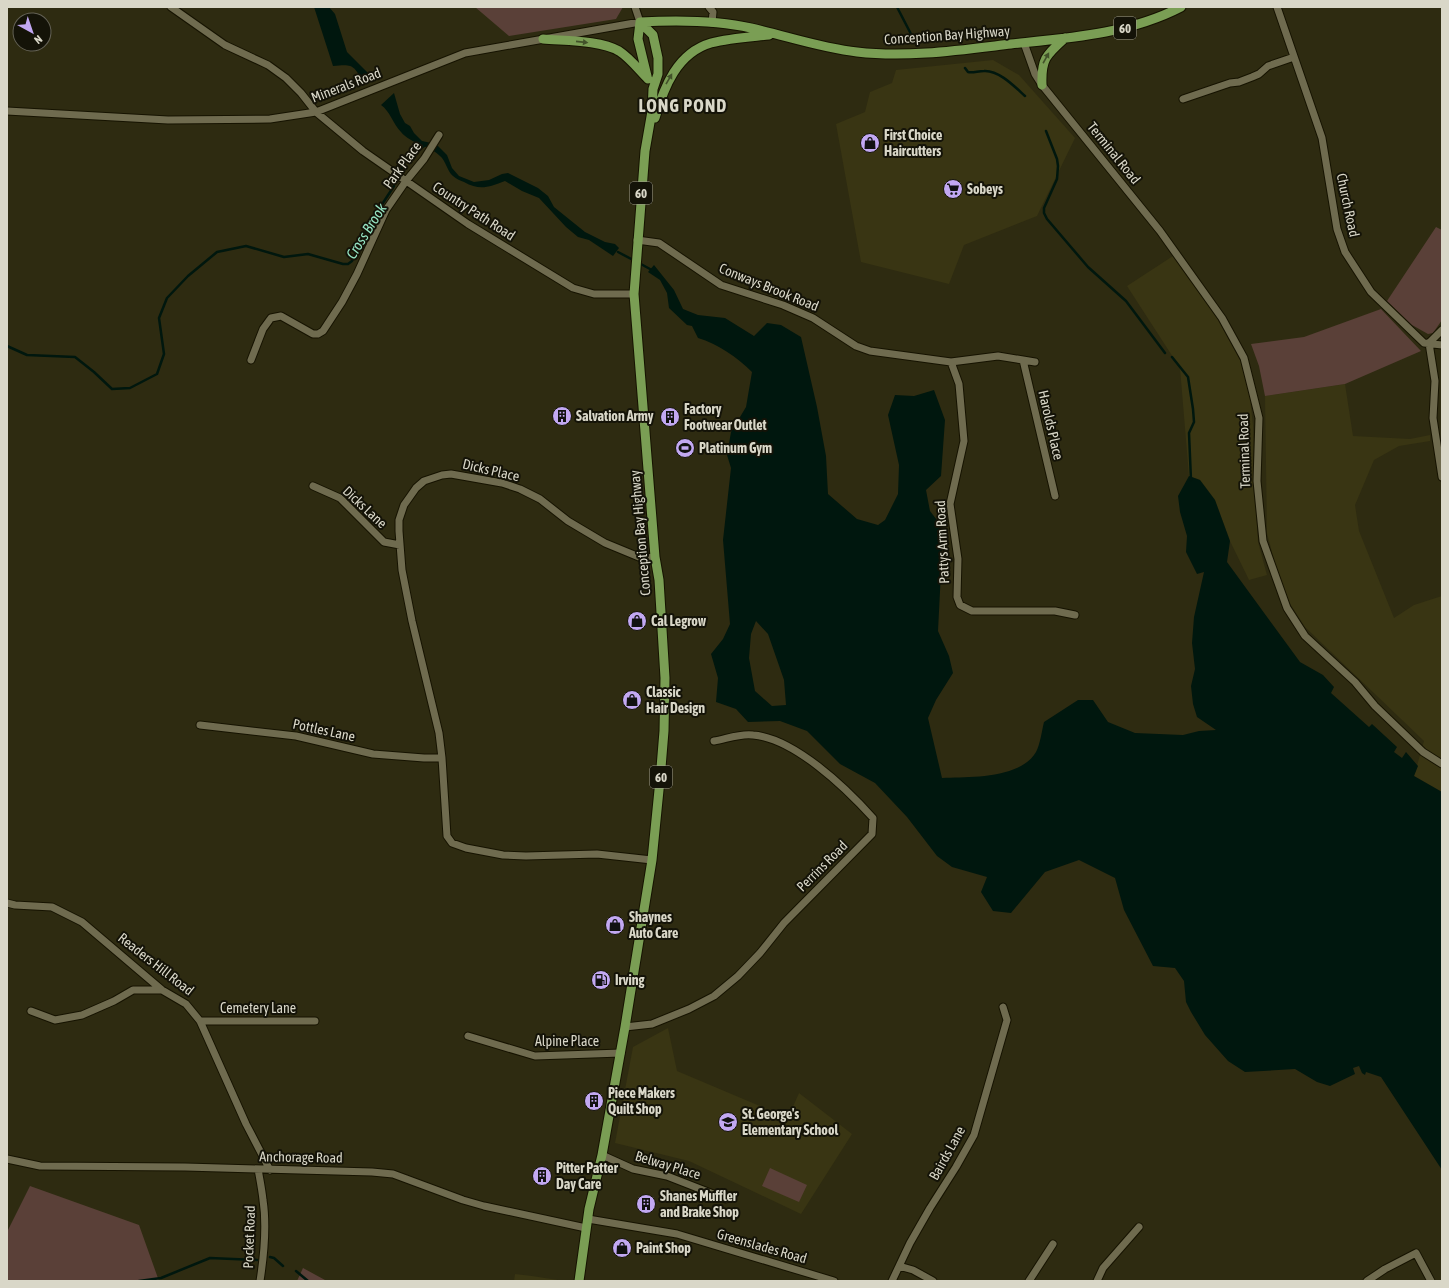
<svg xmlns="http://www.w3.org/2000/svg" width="1449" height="1288" font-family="'Asap Condensed',sans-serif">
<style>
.built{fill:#393513}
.green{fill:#5a4038}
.water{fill:#00170e;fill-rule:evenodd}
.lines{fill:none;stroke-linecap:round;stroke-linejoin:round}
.stream{stroke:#00170e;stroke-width:2.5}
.minor-casing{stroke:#161300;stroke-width:9}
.major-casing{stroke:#161300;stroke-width:11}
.minor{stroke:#6f6b4f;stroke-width:7}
.major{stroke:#7a9e54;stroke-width:9}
.oneway{fill:#42522a}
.labels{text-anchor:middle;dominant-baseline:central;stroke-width:4;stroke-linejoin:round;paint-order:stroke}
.shield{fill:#141308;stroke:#9e9c8e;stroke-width:1}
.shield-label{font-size:13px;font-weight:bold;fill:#d9d7c8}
.street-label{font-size:14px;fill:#d9d7c8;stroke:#141308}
.poi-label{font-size:14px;font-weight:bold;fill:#d9d7c8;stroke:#141308;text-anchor:start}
.water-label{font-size:15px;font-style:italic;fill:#96e5c4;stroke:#141308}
.district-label{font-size:18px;font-weight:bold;letter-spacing:1px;fill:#d9d7c8;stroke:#141308}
</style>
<rect width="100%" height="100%" fill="#2e2b11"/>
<path class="built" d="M 993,60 L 1019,75 L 1075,138 L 1037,216 L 964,245 L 949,284 L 861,262 L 836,124 L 865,112 L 870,92 L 892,83 L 896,70 Z
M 1173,256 L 1218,320 L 1240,360 L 1249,390 L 1253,425 L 1254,473 L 1258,542 L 1267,575 L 1249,580 L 1230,541 L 1215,500 L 1200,480 L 1189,476 L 1180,368 L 1127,286 Z
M 1345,384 L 1353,436 L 1410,439 L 1430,435 L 1430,441 L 1399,446 L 1374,460 L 1355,505 L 1359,531 L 1394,618 L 1414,605 L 1442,596 L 1442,792 L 1414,776 L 1424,741 L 1305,627 L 1289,602 L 1277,571 L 1267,533 L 1265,396 Z
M 668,1028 L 677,1071 L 788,1118 L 799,1093 L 852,1134 L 801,1214 L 689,1161 L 615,1143 L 633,1047 Z
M 515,1274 L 532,1276 L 564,1281 L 514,1281 Z"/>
<path class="green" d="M 475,7 L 623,7 L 616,19 L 509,36 Z
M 1436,227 L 1442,230 L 1442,320 L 1433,333 L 1428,334 L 1412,325 L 1387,301 Z
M 1381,309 L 1421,351 L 1345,384 L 1265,396 L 1259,366 L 1251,344 L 1304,337 Z
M 770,1168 L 807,1185 L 799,1202 L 762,1186 Z
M 30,1186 L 139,1225 L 159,1281 L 7,1281 L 7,1232 Z
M 303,1268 L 325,1280 L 327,1281 L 297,1281 Z"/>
<path class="water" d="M 314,7 L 329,7 L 335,14 L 347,52 L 371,76 L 364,83 C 353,65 354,64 333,66 Z
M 394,93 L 400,114 L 405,123 L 410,126 L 414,133 L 422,141 L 436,144 L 447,155 L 452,168 L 459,176 L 474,182 L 489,180 L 502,174 L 508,173 L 538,188 L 548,196 L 554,207 L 585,232 L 605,242 L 615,244 L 619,248 L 613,256 L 589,240 L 578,237 L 566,227 L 539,198 L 522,191 L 505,181 C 489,187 480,191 464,182 C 461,181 456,179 453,176 C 447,171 446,161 440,156 C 429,145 411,144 401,132 C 393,124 390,111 381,105 Z
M 654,265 L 674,290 L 683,309 L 698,315 L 725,318 L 754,336 L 767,323 L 781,325 L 801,337 L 817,407 L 826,456 L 828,494 L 857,519 L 878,525 L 885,520 L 898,494 L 899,465 L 888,415 L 895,395 L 914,396 L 934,390 L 945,420 L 941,476 L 926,490 L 930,511 L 940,524 L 942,552 L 938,631 L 949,656 L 953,673 L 936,700 L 928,718 L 942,778 C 970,777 1020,779 1036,752 C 1040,745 1042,730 1044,722 L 1078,700 L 1093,700 L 1108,722 L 1135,733 L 1183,735 L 1199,731 L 1216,730 L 1197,717 L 1193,704 L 1191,686 L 1195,669 L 1192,643 L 1194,617 L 1204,572 L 1197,574 L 1186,552 L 1187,536 L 1180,512 L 1178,496 L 1189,476 L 1200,480 L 1215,500 L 1230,541 L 1227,562 L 1300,662 L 1323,675 L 1334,687 L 1331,693 L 1369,727 L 1372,724 L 1397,747 L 1394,752 L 1402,758 L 1406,752 L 1418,766 L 1414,776 L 1442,792 L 1442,1170 L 1381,1077 L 1366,1072 L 1365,1075 L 1362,1073 L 1359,1066 L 1353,1068 L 1355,1074 L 1330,1086 L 1317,1082 L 1295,1069 L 1245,1072 L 1228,1061 L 1205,1035 L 1191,1012 L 1186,1002 L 1184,981 L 1175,968 L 1153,966 L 1124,910 L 1115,878 L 1079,860 L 1045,872 L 1011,913 L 993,911 L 981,892 L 987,877 L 952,867 L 937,856 L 907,817 L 875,783 L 840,764 L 807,731 L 780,721 L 748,722 L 736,709 L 716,702 L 718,678 L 711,654 L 723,639 L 730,624 L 723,540 L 731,468 L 727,455 L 731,432 L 746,407 L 752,372 C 737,357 718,344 698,338 L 692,326 L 687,325 L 669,308 L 667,293 L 660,280 L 648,272 ZM 756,621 L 768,634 L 784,680 L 786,705 L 772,706 L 755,691 L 749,658 L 751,634 Z"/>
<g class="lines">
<path class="stream" d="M 897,7 L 912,36
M 965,68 L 968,72 C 973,73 978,71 984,71 C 999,70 1015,87 1025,96
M 1046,131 L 1057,159 L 1058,166 L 1057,179 L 1044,208 L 1044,213 L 1047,219 L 1088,267 L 1126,301 L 1165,353
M 401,171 C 405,155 412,155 424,146
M 618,252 L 635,261
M 639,263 L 650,269
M 7,346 L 27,355 L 75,357 L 94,372 L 112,389 L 130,388 L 157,374 L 164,354 L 159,318 L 167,298 L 188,276 L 217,252 L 246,246 L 284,257 L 308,254 L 343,264 L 348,264 L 352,261 L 363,237 L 379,209 L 394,186
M 1172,357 L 1188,377 L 1193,409 L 1194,422 L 1189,433 L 1191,480
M 270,1257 L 274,1258 L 283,1266
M 296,1271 L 308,1281
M 139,1281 L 161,1278 L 210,1258 L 257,1260"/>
<defs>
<path id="minor" d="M 171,7 L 225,45 L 268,65 L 286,78 L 301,93 L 316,112 L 363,151 L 468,224 L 573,288 L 594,294 L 634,294
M 709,7 L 713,12 L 712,23
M 1277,7 L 1322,138 L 1337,229 L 1345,252 L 1371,292 L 1424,343 L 1442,345
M 1024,43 L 1035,74 L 1042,85 L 1160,231 L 1222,318 L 1244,358 L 1259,418 L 1257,481 L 1263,541 L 1287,608 L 1305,636 L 1355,682 L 1375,706 L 1423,752 L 1442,764
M 1183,99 L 1230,83 L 1239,82 L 1252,77 L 1259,74 L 1268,66 L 1294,57
M 7,111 L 168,120 L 270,119 L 316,112 L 465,53 L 640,22 L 635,7
M 637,240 L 659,243 L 721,285 L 783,305 L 813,318 L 856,346 L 870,351 L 951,362 L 998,356 L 1035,362
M 1429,343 L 1435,381 L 1433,418 L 1442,477
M 1429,343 L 1442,330
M 251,360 L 263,329 L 271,318 L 281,316 L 313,334 L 318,334 L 323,331 L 342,302 L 357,274 L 386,210 L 406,181 L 424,159 L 439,135
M 1023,360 L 1055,496
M 951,362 L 959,384 L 964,441 L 950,504 L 958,559 L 957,597 L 960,605 L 972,611 L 1055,611 L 1075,615
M 313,486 L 340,498 L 384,542 L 400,545
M 200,725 L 296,736 L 373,754 L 424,758 L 442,758
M 652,860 L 597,854 L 526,856 L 503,855 L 466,848 L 452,843 L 447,836 L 442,758 L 439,733 L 412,621 L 402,570 L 399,531 L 399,520 L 404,505 L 409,498 L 416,488 L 424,481 L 442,475 L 451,474 L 502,483 L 520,489 L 540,499 L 568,521 L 605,543 L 639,557 L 646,558 L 655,557
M 7,903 L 15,905 L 52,907 L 82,922 L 162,990 L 186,1004 L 200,1021 L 246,1124 L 270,1170
M 31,1011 L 55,1020 L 82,1015 L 114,1001 L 133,990 L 162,990
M 200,1021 L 315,1021
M 625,1027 L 652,1024 L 689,1009 L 714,996 L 738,976 L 760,953 L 784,923 L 872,834 L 873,818 C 846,788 794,738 753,735 C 741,733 726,739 714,741
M 468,1036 L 535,1056 L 621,1053
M 602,1155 L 633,1169 L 667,1176 L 726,1199
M 7,1159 L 40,1166 L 185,1167 L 372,1172 L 393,1174 L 463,1200 L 484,1206 L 586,1228
M 258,1169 C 260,1180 262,1190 263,1200 C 267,1226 264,1255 260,1281
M 588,1219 L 677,1234 L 834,1281
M 899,1266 L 913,1270 L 933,1281
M 892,1281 L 910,1243 L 930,1208 L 956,1167 L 974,1135 L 1007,1020 L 1003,1007
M 1029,1281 L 1053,1244
M 1097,1281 L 1103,1268 L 1139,1227
M 1367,1281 L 1385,1269 L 1416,1253 L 1431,1281"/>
<path id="major" d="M 640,22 C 676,20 716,20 751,28 C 787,36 821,48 857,52 C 908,58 961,50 1011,44 C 1069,38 1129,34 1181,7
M 640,22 L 638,39 L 647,76
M 543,39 C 565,41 600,40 619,51 C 630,58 639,70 648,79
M 1042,85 C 1041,59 1046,55 1065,38
M 655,118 C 664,87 677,53 711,43 C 730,38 750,37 769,35
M 579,1281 L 589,1209 L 602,1155 L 625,1027 L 652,860 L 660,780 L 664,731 L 665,678 L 659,580 L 655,557 L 634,294 L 645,151 L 652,111 L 653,89 L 658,74 L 658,58 L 653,35 L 640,22"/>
</defs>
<use href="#minor" class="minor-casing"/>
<use href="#major" class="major-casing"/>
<use href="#minor" class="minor"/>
<use href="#major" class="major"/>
</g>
<defs><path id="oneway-solid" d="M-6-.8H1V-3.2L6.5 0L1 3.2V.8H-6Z"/></defs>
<g class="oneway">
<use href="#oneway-solid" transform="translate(582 42) rotate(6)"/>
<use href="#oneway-solid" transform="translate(1046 58) rotate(-61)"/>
<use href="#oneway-solid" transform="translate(669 79) rotate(-60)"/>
</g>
<defs>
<symbol id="shop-disc" viewBox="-11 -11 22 22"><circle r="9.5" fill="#c2a8f2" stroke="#141308"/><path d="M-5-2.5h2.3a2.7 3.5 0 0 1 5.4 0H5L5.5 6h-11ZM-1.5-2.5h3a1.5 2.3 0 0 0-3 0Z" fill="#111"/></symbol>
<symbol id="supermarket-disc" viewBox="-11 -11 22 22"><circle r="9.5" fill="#c2a8f2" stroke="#141308"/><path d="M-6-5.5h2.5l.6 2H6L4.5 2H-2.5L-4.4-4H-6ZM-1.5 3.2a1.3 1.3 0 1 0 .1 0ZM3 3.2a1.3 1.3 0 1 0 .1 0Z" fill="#111"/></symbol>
<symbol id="building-disc" viewBox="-11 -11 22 22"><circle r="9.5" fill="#c2a8f2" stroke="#141308"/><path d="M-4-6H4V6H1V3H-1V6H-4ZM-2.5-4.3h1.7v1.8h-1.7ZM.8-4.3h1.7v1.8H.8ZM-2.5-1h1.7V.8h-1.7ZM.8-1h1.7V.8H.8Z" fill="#111"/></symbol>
<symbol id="stadium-disc" viewBox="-11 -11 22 22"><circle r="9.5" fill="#c2a8f2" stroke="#141308"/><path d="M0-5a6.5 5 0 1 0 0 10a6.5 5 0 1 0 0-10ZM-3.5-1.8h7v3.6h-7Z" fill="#111"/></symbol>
<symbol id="fuel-disc" viewBox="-11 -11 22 22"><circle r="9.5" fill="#c2a8f2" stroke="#141308"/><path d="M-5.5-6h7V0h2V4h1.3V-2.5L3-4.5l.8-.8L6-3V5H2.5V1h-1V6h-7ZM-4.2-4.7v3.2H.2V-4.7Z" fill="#111"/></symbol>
<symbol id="school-disc" viewBox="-11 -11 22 22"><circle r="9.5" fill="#c2a8f2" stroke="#141308"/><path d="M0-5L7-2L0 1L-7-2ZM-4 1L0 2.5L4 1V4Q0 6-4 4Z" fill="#111"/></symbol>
</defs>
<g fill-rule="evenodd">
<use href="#shop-disc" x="859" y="132" width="22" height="22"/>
<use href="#supermarket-disc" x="942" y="178" width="22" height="22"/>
<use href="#building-disc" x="551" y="405" width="22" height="22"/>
<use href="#building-disc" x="659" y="406" width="22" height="22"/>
<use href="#stadium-disc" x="674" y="437" width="22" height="22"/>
<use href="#shop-disc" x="626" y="610" width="22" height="22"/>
<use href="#shop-disc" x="621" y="689" width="22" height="22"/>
<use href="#shop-disc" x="604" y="914" width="22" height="22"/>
<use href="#fuel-disc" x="590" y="969" width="22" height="22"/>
<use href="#building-disc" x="583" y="1090" width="22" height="22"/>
<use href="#school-disc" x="717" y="1111" width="22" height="22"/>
<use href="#building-disc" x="531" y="1165" width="22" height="22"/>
<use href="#building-disc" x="635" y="1193" width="22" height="22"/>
<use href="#shop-disc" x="611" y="1237" width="22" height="22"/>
</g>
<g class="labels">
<g class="shield">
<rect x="1114" y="17" width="22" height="22" rx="3"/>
<rect x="630" y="182" width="22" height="22" rx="3"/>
<rect x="650" y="766" width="22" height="22" rx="3"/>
</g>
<g class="shield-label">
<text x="1125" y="28">60</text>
<text x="641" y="193">60</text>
<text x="661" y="777">60</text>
</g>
<g class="street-label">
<text transform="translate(947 35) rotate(-4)">Conception Bay Highway</text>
<text transform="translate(346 85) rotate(-21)">Minerals Road</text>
<text transform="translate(1114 153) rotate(51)">Terminal Road</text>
<text transform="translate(402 165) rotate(-54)">Park Place</text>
<text transform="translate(1348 205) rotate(78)">Church Road</text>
<text transform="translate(474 211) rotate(33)">Country Path Road</text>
<text transform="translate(769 287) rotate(22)">Conways Brook Road</text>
<text transform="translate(1051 425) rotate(77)">Harolds Place</text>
<text transform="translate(1244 451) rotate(-92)">Terminal Road</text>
<text transform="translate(491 470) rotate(13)">Dicks Place</text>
<text transform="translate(365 507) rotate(43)">Dicks Lane</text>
<text transform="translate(640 533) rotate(-95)">Conception Bay Highway</text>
<text transform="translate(942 542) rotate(-93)">Pattys Arm Road</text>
<text transform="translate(324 730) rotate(12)">Pottles Lane</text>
<text transform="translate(822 866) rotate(-45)">Perrins Road</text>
<text transform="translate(156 964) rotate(38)">Readers Hill Road</text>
<text x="258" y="1008">Cemetery Lane</text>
<text x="567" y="1041">Alpine Place</text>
<text transform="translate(947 1153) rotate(-61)">Bairds Lane</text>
<text transform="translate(301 1157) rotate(1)">Anchorage Road</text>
<text transform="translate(668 1165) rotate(17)">Belway Place</text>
<text transform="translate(249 1237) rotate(-88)">Pocket Road</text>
<text transform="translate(762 1246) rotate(16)">Greenslades Road</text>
</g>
<g class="poi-label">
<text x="884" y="135">First Choice<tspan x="884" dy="16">Haircutters</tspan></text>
<text x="967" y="189">Sobeys</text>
<text x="684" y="409">Factory<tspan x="684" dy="16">Footwear Outlet</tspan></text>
<text x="576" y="416">Salvation Army</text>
<text x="699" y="448">Platinum Gym</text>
<text x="651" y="621">Cal Legrow</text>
<text x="646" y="692">Classic<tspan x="646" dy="16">Hair Design</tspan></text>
<text x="629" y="917">Shaynes<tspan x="629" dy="16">Auto Care</tspan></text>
<text x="615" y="980">Irving</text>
<text x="608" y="1093">Piece Makers<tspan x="608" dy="16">Quilt Shop</tspan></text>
<text x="742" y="1114">St. George's<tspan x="742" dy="16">Elementary School</tspan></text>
<text x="556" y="1168">Pitter Patter<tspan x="556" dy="16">Day Care</tspan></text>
<text x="660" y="1196">Shanes Muffler<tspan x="660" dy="16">and Brake Shop</tspan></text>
<text x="636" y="1248">Paint Shop</text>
</g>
<g class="water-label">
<text transform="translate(366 231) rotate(-58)">Cross Brook</text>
</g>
<g class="district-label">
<text x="683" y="105">LONG POND</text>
</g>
</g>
<rect width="1449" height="1288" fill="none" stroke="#d9d7c8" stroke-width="16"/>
<g transform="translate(32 32) rotate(140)"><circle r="19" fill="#141308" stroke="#636155"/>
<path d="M0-3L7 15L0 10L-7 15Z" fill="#c2a8f2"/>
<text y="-6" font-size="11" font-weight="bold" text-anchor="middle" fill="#d9d7c8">N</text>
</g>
</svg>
